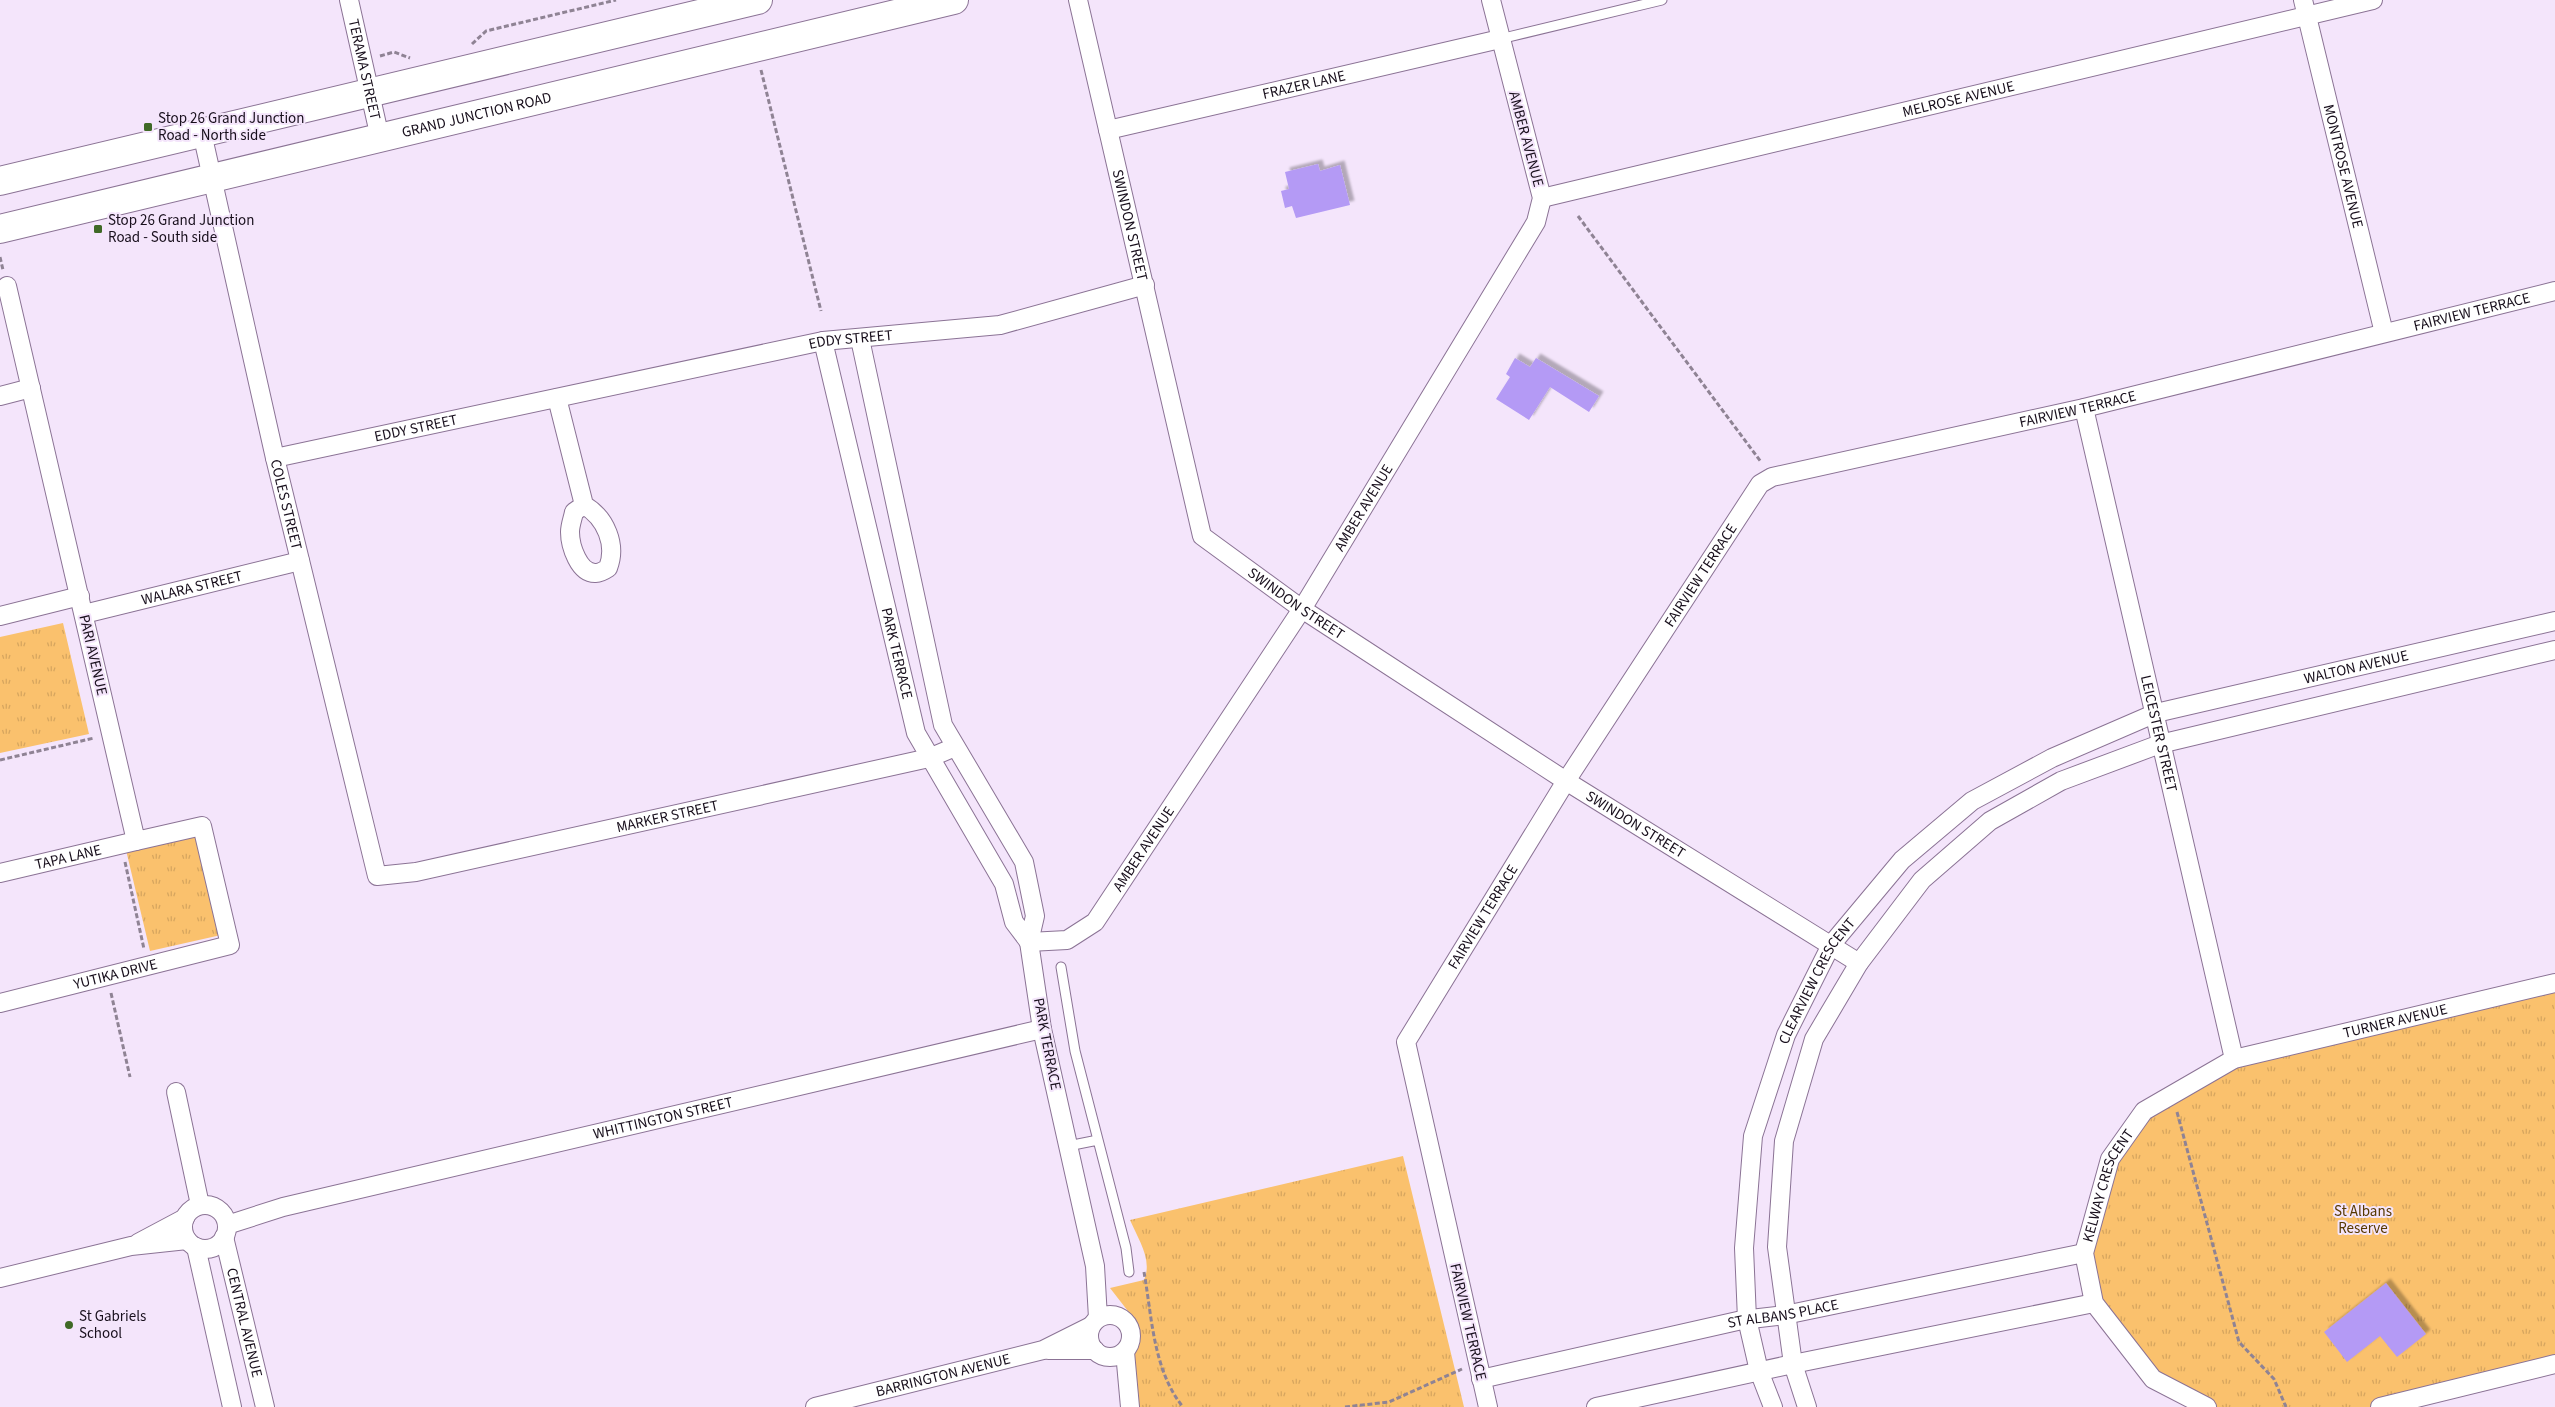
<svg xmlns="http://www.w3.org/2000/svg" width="2555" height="1407" font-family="'Source Sans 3',sans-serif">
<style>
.park{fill:url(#park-tufts)}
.building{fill:#b49af5;filter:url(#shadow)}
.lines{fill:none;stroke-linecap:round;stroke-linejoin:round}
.lane-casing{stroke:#8b7395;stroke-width:11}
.street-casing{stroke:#8b7395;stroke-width:20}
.highway-casing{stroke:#8b7395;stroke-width:30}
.path{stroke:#8f8394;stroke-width:3;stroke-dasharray:5 2.5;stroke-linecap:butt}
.lane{stroke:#fff;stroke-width:9}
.street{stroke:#fff;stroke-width:18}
.highway{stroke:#fff;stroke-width:28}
.poi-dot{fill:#3f6926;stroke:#f4e5fb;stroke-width:2}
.labels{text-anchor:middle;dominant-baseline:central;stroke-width:4;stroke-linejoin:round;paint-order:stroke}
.street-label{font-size:15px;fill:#180f1c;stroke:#f4e5fb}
.poi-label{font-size:15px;fill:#180f1c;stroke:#f4e5fb;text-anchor:start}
.park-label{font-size:15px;fill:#573901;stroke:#f4e5fb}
</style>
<defs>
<pattern id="park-tufts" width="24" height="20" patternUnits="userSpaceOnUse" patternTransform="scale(1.25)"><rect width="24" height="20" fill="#fac16d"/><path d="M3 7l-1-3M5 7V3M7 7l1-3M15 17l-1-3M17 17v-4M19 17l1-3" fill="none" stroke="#d6a55e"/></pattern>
<filter id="shadow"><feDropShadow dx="4.5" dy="-4.5" stdDeviation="1" flood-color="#0004"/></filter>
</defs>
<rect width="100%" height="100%" fill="#f4e5fb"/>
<path class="park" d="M 63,623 L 89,734 L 0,753 L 0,637 Z
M 197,833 L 221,935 L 150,951 L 126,850 Z
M 2555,983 L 2555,1364 L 2380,1407 L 2207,1407 L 2153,1379 L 2094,1303 L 2084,1253 L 2110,1159 L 2144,1111 L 2234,1059 Z
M 1403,1156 L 1464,1407 L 1137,1407 L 1131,1359 L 1137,1339 L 1136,1325 L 1131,1315 L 1110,1288 L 1144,1280 C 1153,1260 1138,1239 1130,1220 Z"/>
<path class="building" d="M 1318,164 L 1320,171 L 1340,165 L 1350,205 L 1296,218 L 1292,206 L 1285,208 L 1281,191 L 1289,189 L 1285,172 Z
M 1515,358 L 1530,367 L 1536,358 L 1599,396 L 1589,412 L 1550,387 L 1529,420 L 1496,399 L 1510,377 L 1506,374 Z
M 2386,1283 L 2426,1334 L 2397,1357 L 2380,1336 L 2347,1362 L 2324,1332 Z"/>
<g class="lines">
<defs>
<path id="lane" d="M 1500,39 L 1662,0
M 1061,967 L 1075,1051 L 1126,1248 L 1129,1272
M 1068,1146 L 1098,1140"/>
<g id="street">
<path id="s1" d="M 349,0 L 380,138"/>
<path id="s2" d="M 1078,0 L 1202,536 L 1302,609 L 1566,781 L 1859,963"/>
<path id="s3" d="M 2303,0 L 2384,333"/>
<path id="s4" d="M 1108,130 L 1500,39"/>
<path id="s5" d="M 202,133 L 275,458 L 377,876 L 416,872 L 929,758 L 955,747"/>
<path id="s6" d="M 1542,198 L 2373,0"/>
<path id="s7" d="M 823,341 L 916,733 L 1004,884 L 1014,922 L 1029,942 L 1035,916 L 1024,862 L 943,725 L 860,339"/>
<path d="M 0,396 L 31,388"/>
<path d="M 557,398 L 584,505 C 606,518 617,545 608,568 C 605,570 600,573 596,573 C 579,574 570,546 570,532 C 570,525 573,518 574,512 L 584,505"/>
<path id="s8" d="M 2084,408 L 2234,1059"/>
<path id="s9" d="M 275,458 L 823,341 L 1000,325 L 1145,285"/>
<path id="s10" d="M 84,614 L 300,561"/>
<path d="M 0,616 L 80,596"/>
<path id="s11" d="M 0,873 L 136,841"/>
<path id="s12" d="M 0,1003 L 230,945 L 202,826 L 136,841 L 7,286"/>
<path d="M 176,1092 L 200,1205"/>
<circle cx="205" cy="1227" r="22"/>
<path id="s13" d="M 227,1225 L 283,1207 L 1042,1029"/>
<path id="s14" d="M 224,1237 L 265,1407"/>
<path d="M 138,1243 L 185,1218"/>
<path d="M 196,1247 L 232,1407"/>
<path d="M 0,1278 L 131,1246 L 187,1240"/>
<circle cx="1110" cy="1336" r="21"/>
<path id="s15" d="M 1098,1318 L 1095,1266 L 1042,1029 L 1029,942 L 1067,940 L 1095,922 L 1302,609 L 1536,222 L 1542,198 L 1491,0"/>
<path d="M 1048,1350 L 1095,1350"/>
<path d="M 1125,1352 L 1130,1407"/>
<path id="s16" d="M 1481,1379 L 1742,1320 L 1785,1315 L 2084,1253"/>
<path id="s17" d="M 815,1407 L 1043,1350 L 1091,1326"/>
<path id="s18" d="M 1488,1407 L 1406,1042 L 1566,781 L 1760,484 L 1772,477 L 2084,408 L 2555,291"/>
<path d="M 1596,1407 L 1793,1364 L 2094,1303"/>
<path id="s19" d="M 1773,1407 L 1759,1371 L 1747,1319 L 1744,1248 L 1753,1136 L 1786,1035 L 1831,945 L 1902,860 L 1972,801 L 2052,758 L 2156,713 L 2555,621"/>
<path d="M 1807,1407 L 1793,1364 L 1777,1247 L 1784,1141 L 1814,1039 L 1859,963 L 1922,880 L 1990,821 L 2061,781 L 2160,744 L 2555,650"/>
<path id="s20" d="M 2207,1407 L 2153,1379 L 2094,1303 L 2084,1253 L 2110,1159 L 2144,1111 L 2234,1059 L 2555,983"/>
<path d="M 2380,1407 L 2555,1364"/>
</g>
<g id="highway">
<path d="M 0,181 L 758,0"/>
<path id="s21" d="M 0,229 L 954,0"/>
</g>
</defs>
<use href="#lane" class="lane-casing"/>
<use href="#street" class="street-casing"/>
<use href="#highway" class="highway-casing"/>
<path class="path" d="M 472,44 L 486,31 L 616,0
M 380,56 L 394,52 L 410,58
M 761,70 L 821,311
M 1578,216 L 1761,462
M 0,257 L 3,270
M 0,760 L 94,738
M 125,862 L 144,949
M 111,993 L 130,1077
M 2177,1112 L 2239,1342 L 2274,1379 L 2286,1407
M 1144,1272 C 1152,1317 1153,1370 1183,1407
M 1345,1407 L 1389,1402 L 1462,1369"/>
<use href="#lane" class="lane"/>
<use href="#street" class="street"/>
<use href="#highway" class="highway"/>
</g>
<g class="poi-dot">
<rect x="143" y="122" width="10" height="10" rx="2.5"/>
<rect x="93" y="224" width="10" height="10" rx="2.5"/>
<circle cx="69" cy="1325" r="5"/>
</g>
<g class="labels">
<g class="street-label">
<text stroke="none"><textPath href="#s1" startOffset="71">TERAMA STREET</textPath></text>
<text stroke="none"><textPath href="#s4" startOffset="201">FRAZER LANE</textPath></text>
<text stroke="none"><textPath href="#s6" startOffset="428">MELROSE AVENUE</textPath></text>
<text stroke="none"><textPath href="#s21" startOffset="490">GRAND JUNCTION ROAD</textPath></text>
<text transform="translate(1526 139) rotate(75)">AMBER AVENUE</text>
<text stroke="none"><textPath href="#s3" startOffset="171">MONTROSE AVENUE</textPath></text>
<text stroke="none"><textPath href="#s2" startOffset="231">SWINDON STREET</textPath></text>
<text stroke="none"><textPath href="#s18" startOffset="1768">FAIRVIEW TERRACE</textPath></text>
<text stroke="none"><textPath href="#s9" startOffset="588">EDDY STREET</textPath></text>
<text stroke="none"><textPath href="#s18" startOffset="1362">FAIRVIEW TERRACE</textPath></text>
<text stroke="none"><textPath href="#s9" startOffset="144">EDDY STREET</textPath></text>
<text stroke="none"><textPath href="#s5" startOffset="381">COLES STREET</textPath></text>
<text stroke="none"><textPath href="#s15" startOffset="948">AMBER AVENUE</textPath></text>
<text stroke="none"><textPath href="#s18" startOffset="926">FAIRVIEW TERRACE</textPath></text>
<text stroke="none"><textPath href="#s10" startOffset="111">WALARA STREET</textPath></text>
<text stroke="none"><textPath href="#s2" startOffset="666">SWINDON STREET</textPath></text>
<text stroke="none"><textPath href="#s7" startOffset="321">PARK TERRACE</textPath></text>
<text transform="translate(93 655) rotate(77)">PARI AVENUE</text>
<text stroke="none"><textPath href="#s19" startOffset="1094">WALTON AVENUE</textPath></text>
<text stroke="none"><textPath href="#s8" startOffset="334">LEICESTER STREET</textPath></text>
<text stroke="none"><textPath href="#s5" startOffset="1060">MARKER STREET</textPath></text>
<text stroke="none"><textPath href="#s2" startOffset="1071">SWINDON STREET</textPath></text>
<text stroke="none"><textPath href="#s15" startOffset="542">AMBER AVENUE</textPath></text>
<text stroke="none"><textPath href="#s11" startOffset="70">TAPA LANE</textPath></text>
<text stroke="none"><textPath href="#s18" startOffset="521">FAIRVIEW TERRACE</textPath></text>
<text stroke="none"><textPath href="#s12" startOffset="119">YUTIKA DRIVE</textPath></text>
<text stroke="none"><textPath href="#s19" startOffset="444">CLEARVIEW CRESCENT</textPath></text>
<text stroke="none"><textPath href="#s20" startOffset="634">TURNER AVENUE</textPath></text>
<text transform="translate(1047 1044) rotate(79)">PARK TERRACE</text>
<text stroke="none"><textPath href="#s13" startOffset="449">WHITTINGTON STREET</textPath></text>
<text stroke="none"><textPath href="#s20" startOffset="280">KELWAY CRESCENT</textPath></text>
<text stroke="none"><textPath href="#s16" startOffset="309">ST ALBANS PLACE</textPath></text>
<text stroke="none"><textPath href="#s14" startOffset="88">CENTRAL AVENUE</textPath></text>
<text transform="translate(1468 1322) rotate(77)">FAIRVIEW TERRACE</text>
<text stroke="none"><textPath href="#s17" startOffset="132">BARRINGTON AVENUE</textPath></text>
</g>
<g class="poi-label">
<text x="158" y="118">Stop 26 Grand Junction<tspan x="158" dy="17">Road - North side</tspan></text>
<text x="108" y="220">Stop 26 Grand Junction<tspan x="108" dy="17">Road - South side</tspan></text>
<text x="79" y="1316">St Gabriels<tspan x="79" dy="17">School</tspan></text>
</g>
<g class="park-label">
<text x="2363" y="1211">St Albans<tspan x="2363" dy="17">Reserve</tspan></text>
</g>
</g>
</svg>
